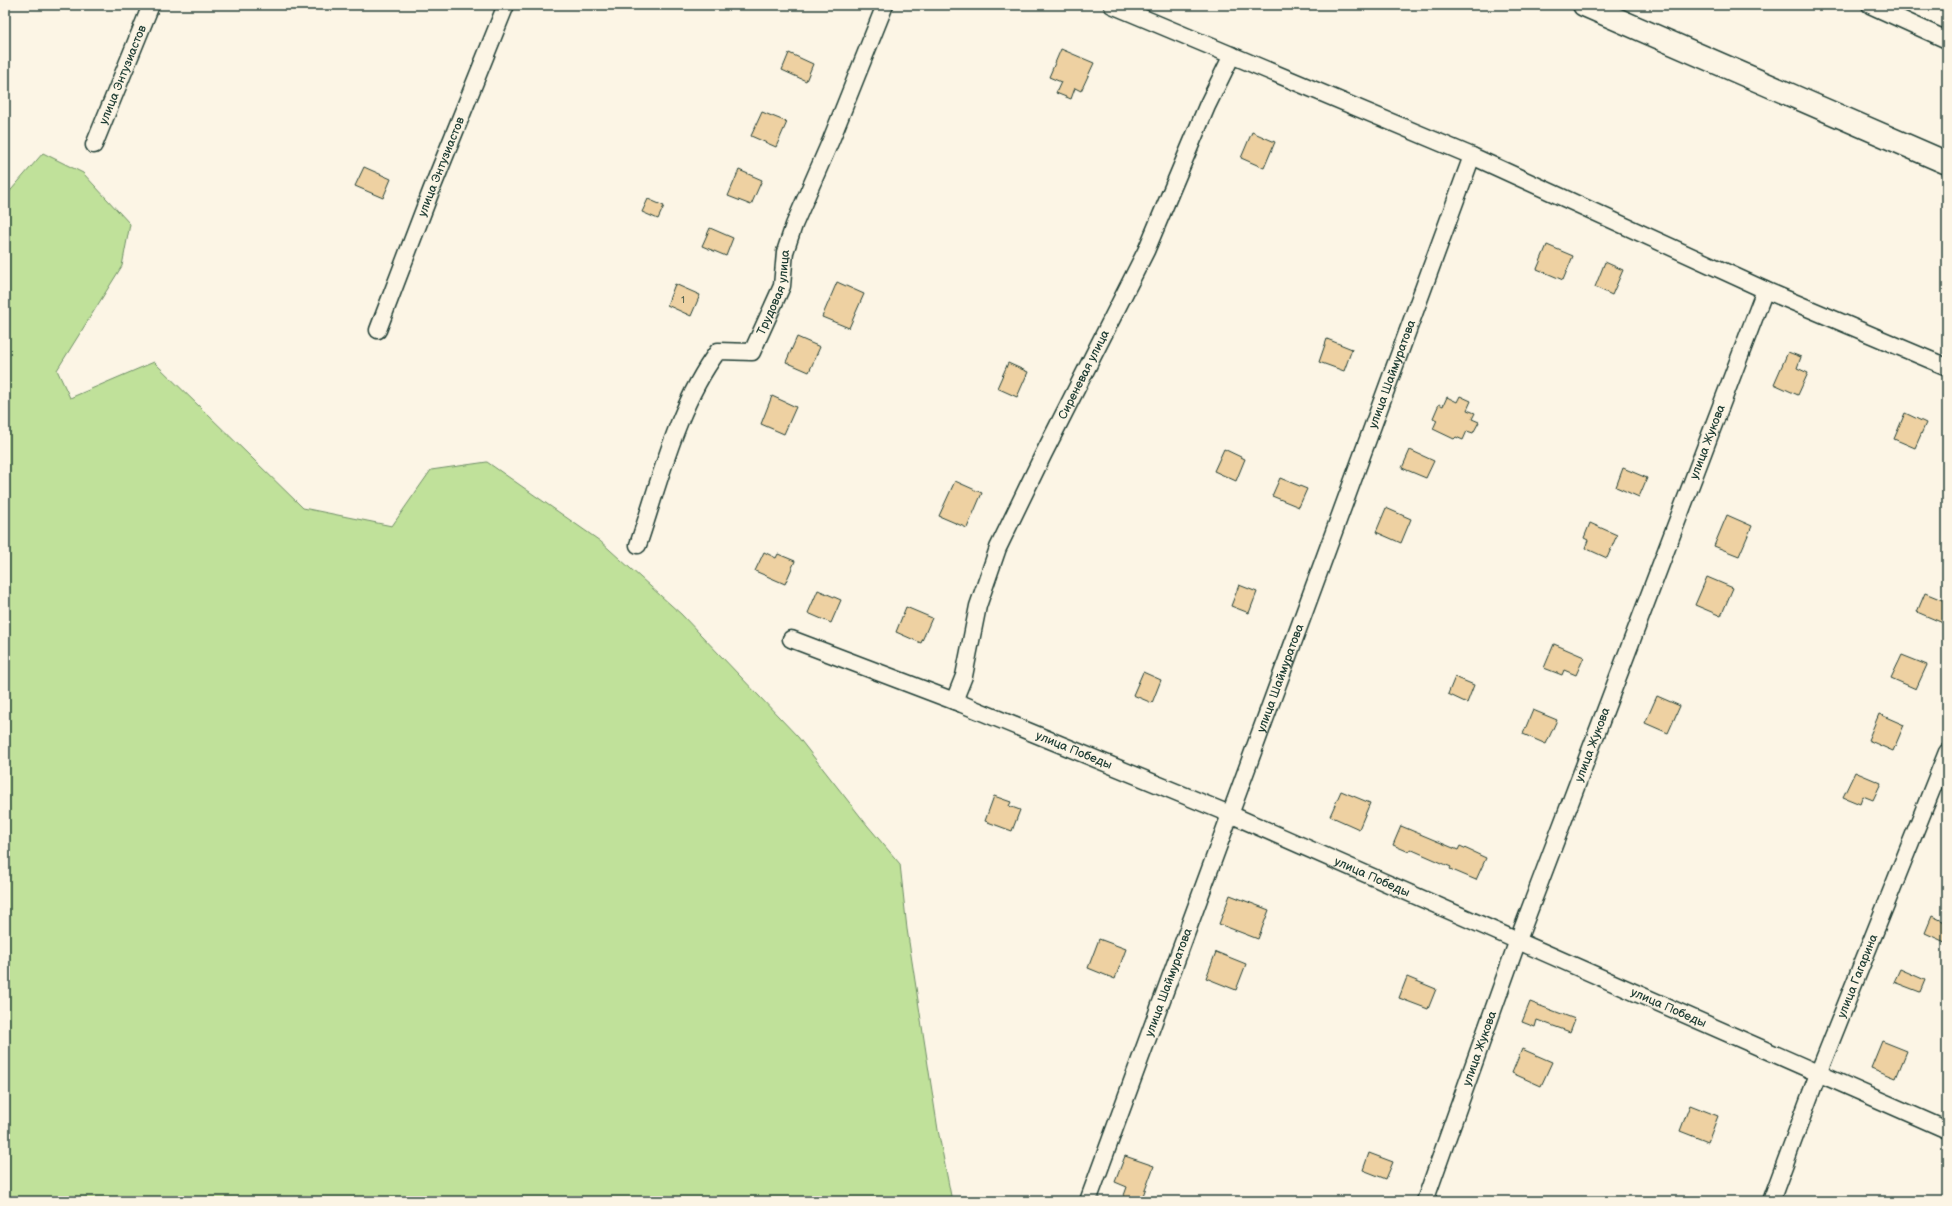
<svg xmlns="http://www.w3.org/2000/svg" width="1952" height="1206" font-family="'Balsamiq Sans',sans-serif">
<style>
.green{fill:#c0e19a;stroke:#708f67}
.building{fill:#eed1a2;stroke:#1f3d34}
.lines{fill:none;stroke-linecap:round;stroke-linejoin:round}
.minor-casing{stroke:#1f3d34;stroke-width:19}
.secondary-casing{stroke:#1f3d34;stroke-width:25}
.minor{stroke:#fcf5e5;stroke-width:16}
.secondary{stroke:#fcf5e5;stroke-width:22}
.labels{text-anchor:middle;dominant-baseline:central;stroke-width:3;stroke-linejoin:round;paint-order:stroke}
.number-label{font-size:10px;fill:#536250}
.street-label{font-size:12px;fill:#1f3d34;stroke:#fcf5e5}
</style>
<rect width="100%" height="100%" fill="#fcf5e5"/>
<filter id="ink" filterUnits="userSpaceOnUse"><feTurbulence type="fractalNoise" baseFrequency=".025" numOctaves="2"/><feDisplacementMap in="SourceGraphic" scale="8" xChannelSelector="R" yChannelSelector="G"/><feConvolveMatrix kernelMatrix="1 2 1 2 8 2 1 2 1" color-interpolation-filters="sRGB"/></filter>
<g filter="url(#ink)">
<path class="green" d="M 43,153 L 83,173 L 130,224 L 122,266 L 57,370 L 70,398 L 154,362 L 303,508 L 392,526 L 431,470 L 487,462 L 600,541 L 681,614 L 798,737 L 867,825 L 900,864 L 907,929 L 938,1130 L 952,1201 L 5,1201 L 5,197 Z"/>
<path class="building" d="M 1061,49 L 1094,63 L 1081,91 L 1075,88 L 1071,99 L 1056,93 L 1061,82 L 1049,77 Z
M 789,53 L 813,64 L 806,81 L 782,70 Z
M 762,112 L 787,122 L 776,147 L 751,136 Z
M 1252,132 L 1275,142 L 1264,168 L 1241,158 Z
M 364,167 L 391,179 L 383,198 L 355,186 Z
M 739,170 L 762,180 L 751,205 L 728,196 Z
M 648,199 L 664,206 L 658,219 L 642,212 Z
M 710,228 L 733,238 L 726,256 L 702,246 Z
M 1547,245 L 1573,256 L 1563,280 L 1537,269 Z
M 1605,262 L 1623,270 L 1612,295 L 1595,287 Z
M 837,282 L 864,294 L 849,328 L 822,317 Z
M 675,284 L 700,295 L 691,316 L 667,305 Z
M 797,337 L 820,347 L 809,372 L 786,362 Z
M 1327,339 L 1352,349 L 1344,371 L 1319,362 Z
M 1788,352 L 1801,357 L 1797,368 L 1808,373 L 1798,395 L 1774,384 Z
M 1008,363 L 1028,372 L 1017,397 L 997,388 Z
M 772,396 L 796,407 L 784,434 L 761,424 Z
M 1460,396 L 1471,401 L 1467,410 L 1475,413 L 1472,419 L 1479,422 L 1473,433 L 1467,431 L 1463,440 L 1456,437 L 1454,439 L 1433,429 L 1437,420 L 1433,418 L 1439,404 L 1443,406 L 1447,397 L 1457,402 Z
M 1905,413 L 1926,423 L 1915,448 L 1894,439 Z
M 1224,449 L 1245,459 L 1236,481 L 1214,471 Z
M 1410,450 L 1434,461 L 1426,478 L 1402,468 Z
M 1623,468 L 1647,478 L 1639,497 L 1616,487 Z
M 1280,478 L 1307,489 L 1299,507 L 1272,496 Z
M 955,481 L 982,493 L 967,528 L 939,516 Z
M 1386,508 L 1411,519 L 1401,543 L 1376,532 Z
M 1727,515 L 1752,526 L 1739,556 L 1714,546 Z
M 1590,523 L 1617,535 L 1607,558 L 1585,548 L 1588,540 L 1584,538 Z
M 764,552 L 776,558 L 778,554 L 795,561 L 785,584 L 755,571 Z
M 1707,577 L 1733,588 L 1721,616 L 1695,605 Z
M 1239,585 L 1257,592 L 1249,613 L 1231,606 Z
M 818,590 L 841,600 L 831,623 L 808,613 Z
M 1925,593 L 1947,602 L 1947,613 L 1943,623 L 1917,612 Z
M 906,607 L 932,618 L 921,643 L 896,632 Z
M 1554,644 L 1584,657 L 1576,675 L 1564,670 L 1562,675 L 1544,668 Z
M 1902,655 L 1927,665 L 1916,689 L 1891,678 Z
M 1143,672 L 1161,680 L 1152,703 L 1133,695 Z
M 1455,677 L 1474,685 L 1467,703 L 1448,694 Z
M 1657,696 L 1680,706 L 1668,733 L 1645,723 Z
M 1533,710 L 1557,720 L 1546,744 L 1523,734 Z
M 1879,714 L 1904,725 L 1893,751 L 1868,740 Z
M 1855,772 L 1881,783 L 1873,800 L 1863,796 L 1860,804 L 1843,797 Z
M 1341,791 L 1370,803 L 1359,829 L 1330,816 Z
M 994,796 L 1011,802 L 1009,806 L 1020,810 L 1012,831 L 985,821 Z
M 1401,826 L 1458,850 L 1460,846 L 1486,858 L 1476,880 L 1450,869 L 1451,867 L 1410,849 L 1409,852 L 1393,845 Z
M 1230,895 L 1269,910 L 1258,939 L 1219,924 Z
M 1932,916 L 1947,923 L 1947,943 L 1925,933 Z
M 1099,939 L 1126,949 L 1115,979 L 1088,968 Z
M 1216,952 L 1246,964 L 1236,990 L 1206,978 Z
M 1900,969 L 1925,980 L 1920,992 L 1894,982 Z
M 1407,977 L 1436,989 L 1428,1009 L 1399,998 Z
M 1530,1002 L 1575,1019 L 1570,1032 L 1537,1020 L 1535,1027 L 1522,1022 Z
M 1882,1041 L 1907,1051 L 1896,1078 L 1871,1068 Z
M 1522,1049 L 1552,1062 L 1541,1086 L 1512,1073 Z
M 1690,1105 L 1718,1116 L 1708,1142 L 1680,1131 Z
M 1369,1153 L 1393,1162 L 1386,1179 L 1363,1170 Z
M 1125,1156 L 1154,1166 L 1141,1201 L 1122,1201 L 1127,1187 L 1115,1182 Z"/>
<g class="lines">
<defs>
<g id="minor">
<path d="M 1112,5 L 1472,156 L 1765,290 L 1947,367"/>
<path d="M 1870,5 L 1947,40"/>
<path id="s1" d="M 94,145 L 151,5"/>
<path id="s2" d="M 378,330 L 431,191 L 506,5"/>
<path id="s3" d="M 638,545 C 660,481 677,406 718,351 L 752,352 L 782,286 L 785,252 L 794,225 L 831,140 L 885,5"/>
<path id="s4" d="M 791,639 L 962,704 L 1232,815 L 1947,1130"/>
<path id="s5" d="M 954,701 L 964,676 L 978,606 L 998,548 L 1043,455 L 1146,251 L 1207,106 L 1232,55"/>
<path id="s6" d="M 1088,1201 L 1472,156"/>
<path id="s7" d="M 1425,1201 L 1518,940 L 1765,290"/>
<path id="s8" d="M 1771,1201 L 1818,1074 L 1947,752"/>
</g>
<path id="secondary" d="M 1584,5 L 1947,163"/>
</defs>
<use href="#minor" class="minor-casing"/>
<use href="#secondary" class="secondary-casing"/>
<use href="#minor" class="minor"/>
<use href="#secondary" class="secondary"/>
</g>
</g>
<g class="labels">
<g class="number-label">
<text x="683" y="300">1</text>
</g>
<g class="street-label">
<text stroke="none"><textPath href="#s1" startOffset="76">улица Энтузиастов</textPath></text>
<text stroke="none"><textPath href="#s2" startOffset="175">улица Энтузиастов</textPath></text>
<text stroke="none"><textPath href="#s3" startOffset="309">Трудовая улица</textPath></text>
<text stroke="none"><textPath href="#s5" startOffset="353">Сиреневая улица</textPath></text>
<text stroke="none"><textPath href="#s6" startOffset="881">улица Шаймуратова</textPath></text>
<text stroke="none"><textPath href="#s7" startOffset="810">улица Жукова</textPath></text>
<text stroke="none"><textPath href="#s6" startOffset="557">улица Шаймуратова</textPath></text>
<text stroke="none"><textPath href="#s7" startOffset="486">улица Жукова</textPath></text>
<text stroke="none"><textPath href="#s4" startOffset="304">улица Победы</textPath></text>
<text stroke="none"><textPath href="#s4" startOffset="628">улица Победы</textPath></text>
<text stroke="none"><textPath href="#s8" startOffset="241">улица Гагарина</textPath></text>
<text stroke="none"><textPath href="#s6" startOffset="233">улица Шаймуратова</textPath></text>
<text stroke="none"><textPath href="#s4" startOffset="952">улица Победы</textPath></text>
<text stroke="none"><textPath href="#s7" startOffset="162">улица Жукова</textPath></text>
</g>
</g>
<rect width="1952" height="1206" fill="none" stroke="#fcf5e5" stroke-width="20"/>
<rect x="10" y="10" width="1932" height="1186" fill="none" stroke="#1f3d34" stroke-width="1.5" filter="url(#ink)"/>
</svg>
